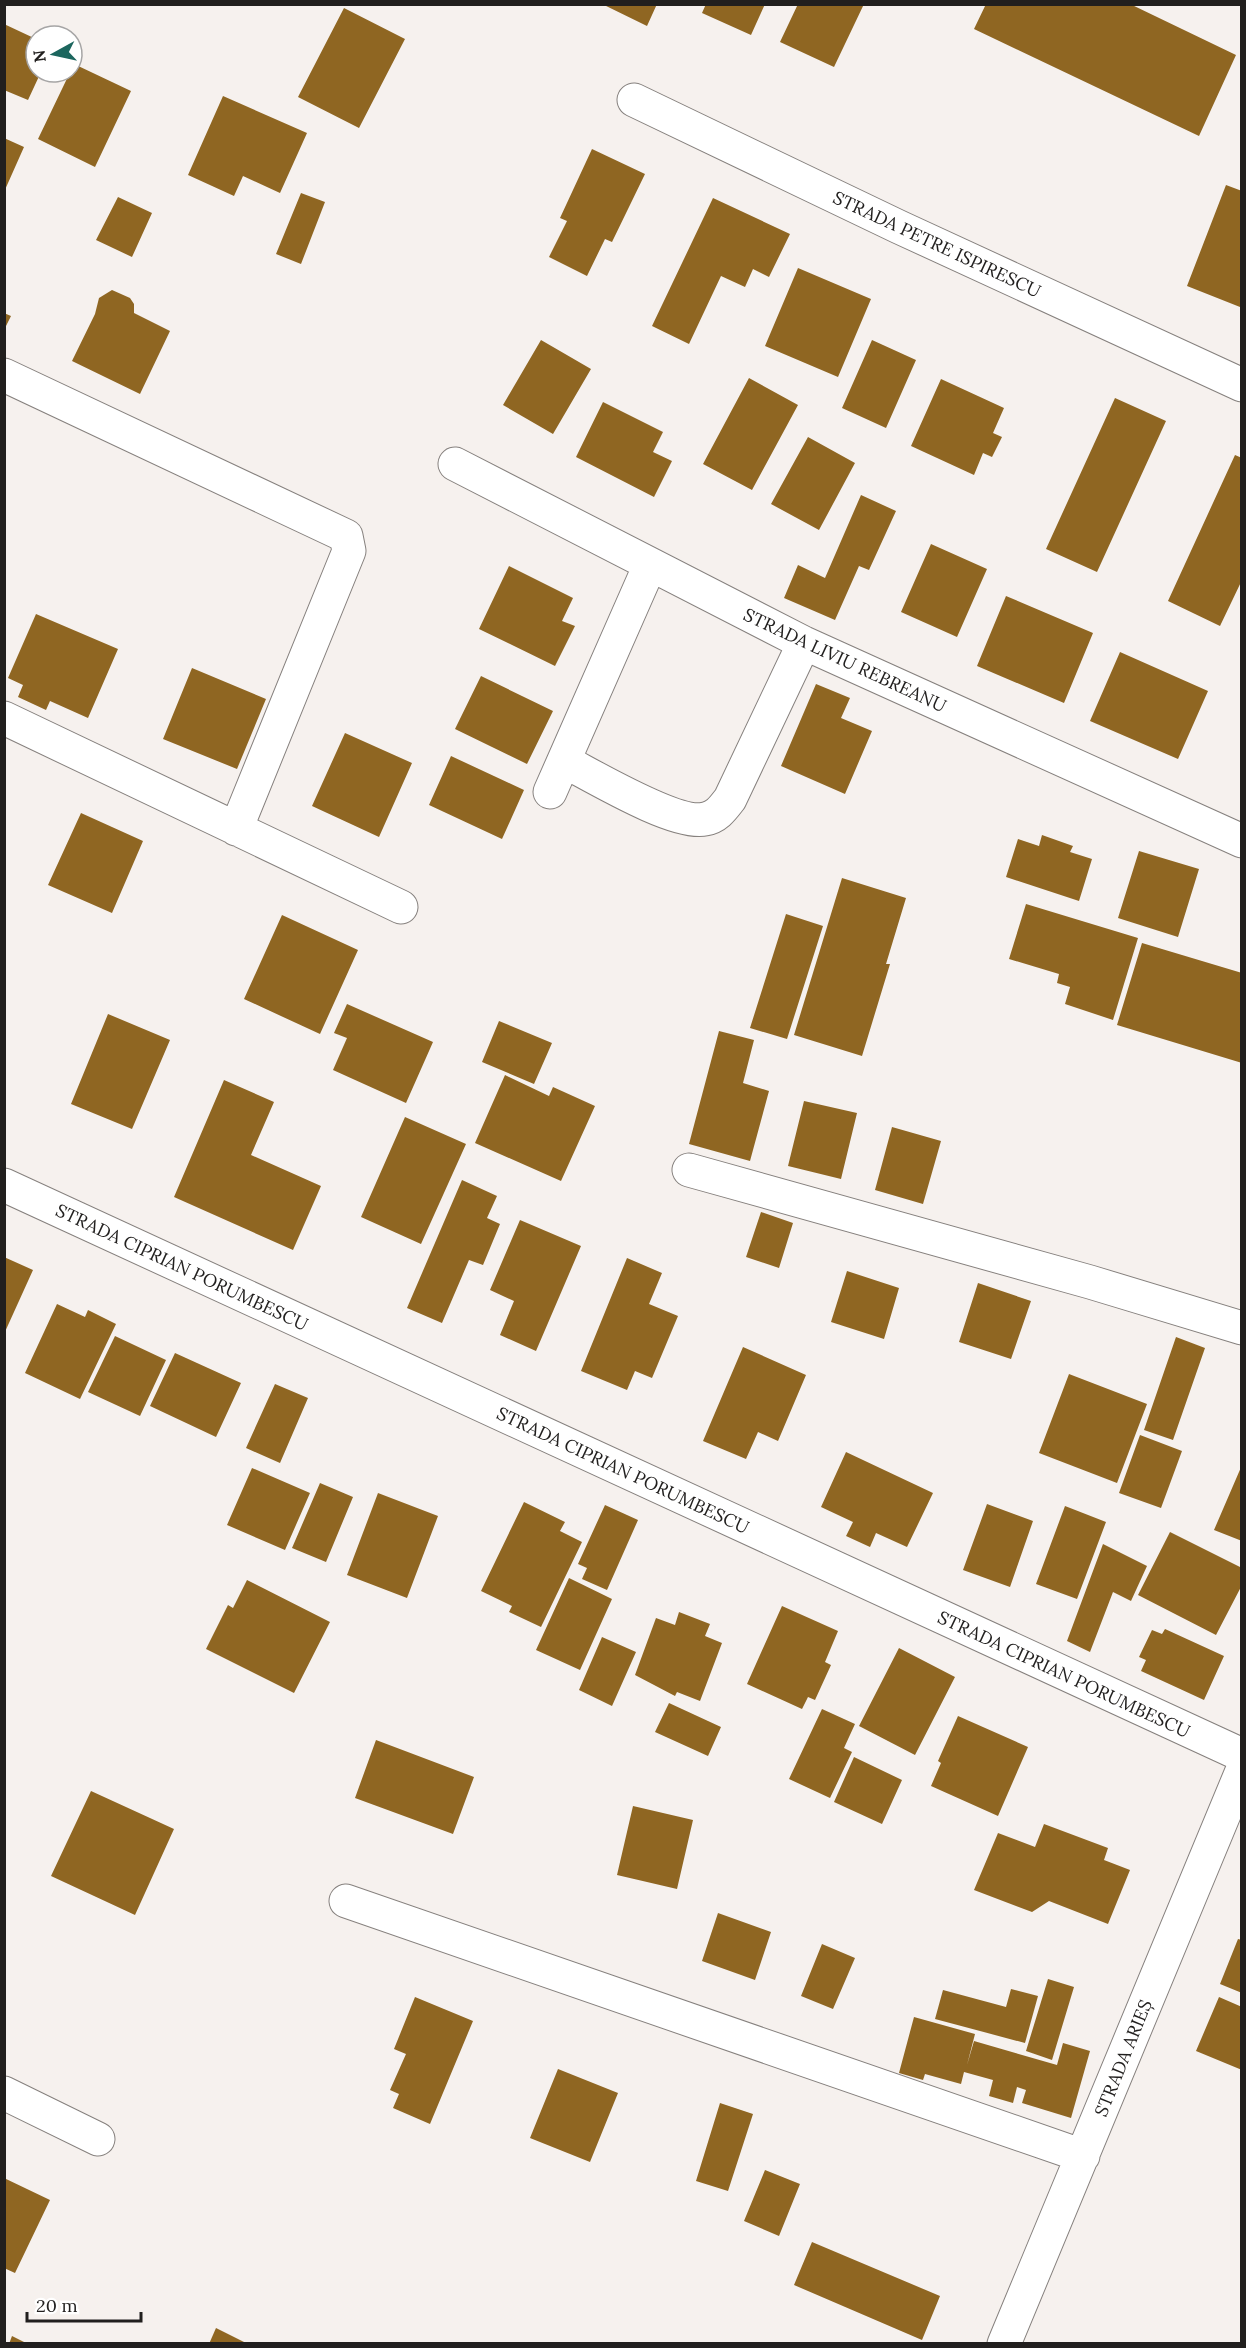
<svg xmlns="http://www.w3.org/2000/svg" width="1246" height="2348" font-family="Lora,serif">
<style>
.building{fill:#8f6622}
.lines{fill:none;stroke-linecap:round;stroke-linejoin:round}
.minor-casing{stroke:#86817e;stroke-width:35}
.minor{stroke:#fff;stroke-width:33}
.labels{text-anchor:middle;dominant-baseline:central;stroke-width:4.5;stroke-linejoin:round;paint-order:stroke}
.street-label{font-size:18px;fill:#211f1e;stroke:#fff}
</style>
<rect width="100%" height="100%" fill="#f6f1ee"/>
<path class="building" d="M 602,4 L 657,4 L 647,26 Z
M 706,4 L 765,4 L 751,35 L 702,13 Z
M 798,4 L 864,4 L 834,67 L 780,42 Z
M 986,4 L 1130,4 L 1236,55 L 1199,136 L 974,29 Z
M 344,8 L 405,39 L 359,128 L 298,97 Z
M 4,24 L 36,39 L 36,72 L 41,72 L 28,100 L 4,90 Z
M 74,64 L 131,91 L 95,167 L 38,139 Z
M 223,96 L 307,133 L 280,193 L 243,176 L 234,196 L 188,175 Z
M 4,138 L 24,147 L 4,192 Z
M 592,149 L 645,174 L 612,242 L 605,239 L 587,276 L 549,257 L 567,221 L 560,218 Z
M 1226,185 L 1242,191 L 1240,307 L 1187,286 Z
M 301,193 L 325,202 L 301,264 L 276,254 Z
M 118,197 L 152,213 L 132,257 L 96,240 Z
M 713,198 L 790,234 L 769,277 L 753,269 L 745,287 L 721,276 L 689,344 L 652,326 Z
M 798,268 L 871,299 L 838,377 L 765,346 Z
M 112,290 L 130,298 L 134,304 L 134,313 L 170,331 L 140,394 L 72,361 L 95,314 L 99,298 Z
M 4,313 L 11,316 L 4,330 Z
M 541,340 L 591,369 L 553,434 L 503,405 Z
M 872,340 L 916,360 L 886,428 L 842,408 Z
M 749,378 L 798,405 L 752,490 L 703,464 Z
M 941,379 L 1004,408 L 993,433 L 1002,437 L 992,457 L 983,453 L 974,475 L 911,446 Z
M 1115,398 L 1166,421 L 1097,572 L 1046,549 Z
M 603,402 L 663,432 L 653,452 L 672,461 L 654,497 L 576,457 Z
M 808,437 L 855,463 L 819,530 L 771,504 Z
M 1235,455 L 1242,458 L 1242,580 L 1220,626 L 1168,601 Z
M 861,495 L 896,511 L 869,570 L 859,566 L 835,620 L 784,598 L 798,565 L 825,578 Z
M 931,544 L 987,569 L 957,637 L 901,612 Z
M 509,566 L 573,598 L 562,621 L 575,626 L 555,666 L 479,629 Z
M 1006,596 L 1093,633 L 1064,703 L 977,666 Z
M 36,614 L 118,649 L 88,718 L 50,701 L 46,710 L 18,697 L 23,685 L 8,678 Z
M 1120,652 L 1208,691 L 1178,759 L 1090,721 Z
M 192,668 L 266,699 L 237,769 L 163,739 Z
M 481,676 L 553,711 L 527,764 L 455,729 Z
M 816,684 L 850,698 L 841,718 L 872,731 L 845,794 L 781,766 Z
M 345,733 L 412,763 L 379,837 L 312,806 Z
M 451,756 L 524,790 L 502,839 L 429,805 Z
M 81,813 L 143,841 L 112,913 L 48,885 Z
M 1042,835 L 1073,846 L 1070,852 L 1092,859 L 1079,901 L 1006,877 L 1018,839 L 1039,846 Z
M 1139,851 L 1199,869 L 1178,937 L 1118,918 Z
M 842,878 L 906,898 L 886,964 L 890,964 L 862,1056 L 794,1035 Z
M 1026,904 L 1138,938 L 1113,1020 L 1065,1004 L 1070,987 L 1057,983 L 1059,974 L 1009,959 Z
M 786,914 L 823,926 L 787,1039 L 750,1028 Z
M 282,915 L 358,950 L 320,1034 L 244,999 Z
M 1142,943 L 1242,973 L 1242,1063 L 1117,1025 Z
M 347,1004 L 433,1042 L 406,1103 L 333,1070 L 347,1038 L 334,1033 Z
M 108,1014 L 170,1040 L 132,1129 L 71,1104 Z
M 499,1021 L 552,1043 L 534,1084 L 482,1062 Z
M 719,1031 L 754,1040 L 743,1083 L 769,1091 L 750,1161 L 689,1144 Z
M 505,1075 L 549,1096 L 553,1087 L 595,1106 L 561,1181 L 475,1143 Z
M 224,1080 L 274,1102 L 251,1155 L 321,1186 L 293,1250 L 174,1197 Z
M 804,1101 L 857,1113 L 841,1179 L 788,1166 Z
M 405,1117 L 466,1144 L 421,1244 L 361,1217 Z
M 892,1127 L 941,1141 L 923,1204 L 875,1190 Z
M 462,1180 L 497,1196 L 487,1218 L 500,1224 L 483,1265 L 469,1260 L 442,1323 L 407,1308 Z
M 761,1212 L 793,1223 L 779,1268 L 746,1257 Z
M 520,1220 L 581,1246 L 536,1351 L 500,1335 L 514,1301 L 490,1290 Z
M 4,1257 L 33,1270 L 4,1334 Z
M 627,1258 L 662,1273 L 649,1304 L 678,1316 L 652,1378 L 635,1371 L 627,1390 L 581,1371 Z
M 847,1271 L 899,1288 L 884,1339 L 831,1322 Z
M 978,1283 L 1031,1301 L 1011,1359 L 959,1342 Z
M 57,1304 L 85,1317 L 88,1310 L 116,1324 L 80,1399 L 25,1373 Z
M 115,1336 L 166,1360 L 140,1416 L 88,1392 Z
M 1176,1337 L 1205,1348 L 1173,1440 L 1144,1430 Z
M 743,1347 L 806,1375 L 778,1441 L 758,1432 L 746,1459 L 703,1441 Z
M 175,1353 L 241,1383 L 216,1437 L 150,1406 Z
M 1069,1374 L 1147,1404 L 1117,1483 L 1039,1453 Z
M 275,1384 L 308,1398 L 280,1463 L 246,1448 Z
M 1140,1435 L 1182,1451 L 1161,1508 L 1119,1493 Z
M 846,1452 L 933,1493 L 907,1547 L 876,1533 L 870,1547 L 846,1536 L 853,1522 L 821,1507 Z
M 1242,1465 L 1242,1541 L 1214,1530 Z
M 252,1468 L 310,1493 L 285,1550 L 227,1525 Z
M 320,1483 L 353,1497 L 326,1562 L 292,1548 Z
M 378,1493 L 438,1516 L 407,1598 L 347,1575 Z
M 524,1502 L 565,1522 L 560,1531 L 582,1542 L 541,1627 L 509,1612 L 512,1606 L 481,1591 Z
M 987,1504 L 1033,1521 L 1010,1587 L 963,1570 Z
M 605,1505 L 638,1520 L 607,1590 L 582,1579 L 587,1568 L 578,1564 Z
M 1065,1506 L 1106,1522 L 1077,1599 L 1036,1584 Z
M 1170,1532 L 1242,1568 L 1242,1585 L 1216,1635 L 1138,1595 Z
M 1103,1544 L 1147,1566 L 1131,1601 L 1113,1592 L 1090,1652 L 1067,1641 Z
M 569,1578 L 612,1599 L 580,1670 L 536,1650 Z
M 247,1580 L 330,1622 L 294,1693 L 206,1649 L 228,1605 L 233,1608 Z
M 782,1606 L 838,1631 L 825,1662 L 831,1665 L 815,1700 L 808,1697 L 802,1709 L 747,1684 Z
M 679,1612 L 710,1624 L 705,1636 L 722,1643 L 700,1701 L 677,1692 L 675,1696 L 635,1675 L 656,1618 L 675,1625 Z
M 1165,1629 L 1224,1656 L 1204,1700 L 1141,1671 L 1146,1660 L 1139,1657 L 1152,1630 L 1162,1634 Z
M 602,1637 L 636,1652 L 612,1706 L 579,1690 Z
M 899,1648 L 955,1677 L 915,1755 L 859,1726 Z
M 669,1703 L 721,1727 L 708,1756 L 655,1732 Z
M 822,1709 L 855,1724 L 844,1748 L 852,1752 L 830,1798 L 789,1779 Z
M 958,1716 L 1028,1747 L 998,1816 L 931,1786 L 941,1763 L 938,1761 Z
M 376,1740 L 474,1777 L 453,1834 L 355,1798 Z
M 854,1757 L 902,1780 L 882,1824 L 834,1802 Z
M 91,1791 L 174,1829 L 135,1915 L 51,1876 Z
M 633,1806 L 693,1820 L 677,1889 L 617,1875 Z
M 1044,1824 L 1108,1848 L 1104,1860 L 1130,1870 L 1108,1924 L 1049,1901 L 1032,1912 L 974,1890 L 998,1833 L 1035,1847 Z
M 718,1913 L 771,1932 L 755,1980 L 702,1961 Z
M 1238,1939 L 1242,1940 L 1242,1993 L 1220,1984 Z
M 822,1944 L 855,1958 L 833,2009 L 801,1996 Z
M 1048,1979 L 1074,1987 L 1052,2060 L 1026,2051 Z
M 1011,1989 L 1038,1996 L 1025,2043 L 935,2019 L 943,1990 L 1006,2007 Z
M 415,1997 L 473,2021 L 430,2124 L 393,2108 L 399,2094 L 390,2090 L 406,2054 L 394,2049 Z
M 1219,1997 L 1242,2007 L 1242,2070 L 1196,2051 Z
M 914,2017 L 975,2034 L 967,2065 L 974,2041 L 1057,2065 L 1063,2043 L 1090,2051 L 1071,2118 L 1022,2103 L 1026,2090 L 1017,2087 L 1013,2103 L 989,2096 L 993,2080 L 964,2072 L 961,2084 L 925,2074 L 923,2080 L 899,2073 Z
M 558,2069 L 618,2093 L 590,2162 L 530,2138 Z
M 720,2103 L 753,2114 L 728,2191 L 696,2181 Z
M 765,2170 L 800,2184 L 779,2236 L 744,2221 Z
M 4,2178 L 50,2200 L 15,2273 L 4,2268 Z
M 812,2242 L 940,2296 L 922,2340 L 794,2285 Z
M 216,2328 L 248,2344 L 209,2344 Z
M 12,2336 L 28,2344 L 9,2344 Z"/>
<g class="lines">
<defs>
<path id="minor" d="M 634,100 L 899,227 L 1242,385
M 4,375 L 346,536 L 349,551 L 236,829
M 455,464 L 804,643 L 1242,841
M 4,718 L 401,907
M 564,761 C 593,776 676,826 705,819 C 717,817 723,808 730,799 L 804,643
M 550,792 L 650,565
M 689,1170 L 1090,1282 L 1242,1328
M 4,1185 L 1242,1755
M 346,1901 L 1083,2156
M 4,2093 L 98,2139
M 1004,2344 L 1242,1771"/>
</defs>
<use href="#minor" class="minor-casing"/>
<use href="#minor" class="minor"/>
</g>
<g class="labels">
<g class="street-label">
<text transform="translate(937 244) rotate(25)">STRADA PETRE ISPIRESCU</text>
<text transform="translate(845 660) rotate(25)">STRADA LIVIU REBREANU</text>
<text transform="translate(182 1267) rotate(25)">STRADA CIPRIAN PORUMBESCU</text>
<text transform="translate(623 1470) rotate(25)">STRADA CIPRIAN PORUMBESCU</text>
<text transform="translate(1064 1674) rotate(25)">STRADA CIPRIAN PORUMBESCU</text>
<text transform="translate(1123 2058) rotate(-68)">STRADA ARIEȘ</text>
</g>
</g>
<rect width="1246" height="2348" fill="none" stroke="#211f1e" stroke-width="12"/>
<g transform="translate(54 54) rotate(262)"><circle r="28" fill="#ffffff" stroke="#a6a5a5" stroke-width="1.5"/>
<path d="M0-4.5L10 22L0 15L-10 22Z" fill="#1c665e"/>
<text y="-9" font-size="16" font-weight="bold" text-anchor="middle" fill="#211f1e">N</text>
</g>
<path d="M27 2312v9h114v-9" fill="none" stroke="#211f1e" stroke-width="3"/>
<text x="36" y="2312" font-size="18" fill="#211f1e" stroke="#ffffff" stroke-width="4.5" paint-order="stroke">20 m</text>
</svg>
